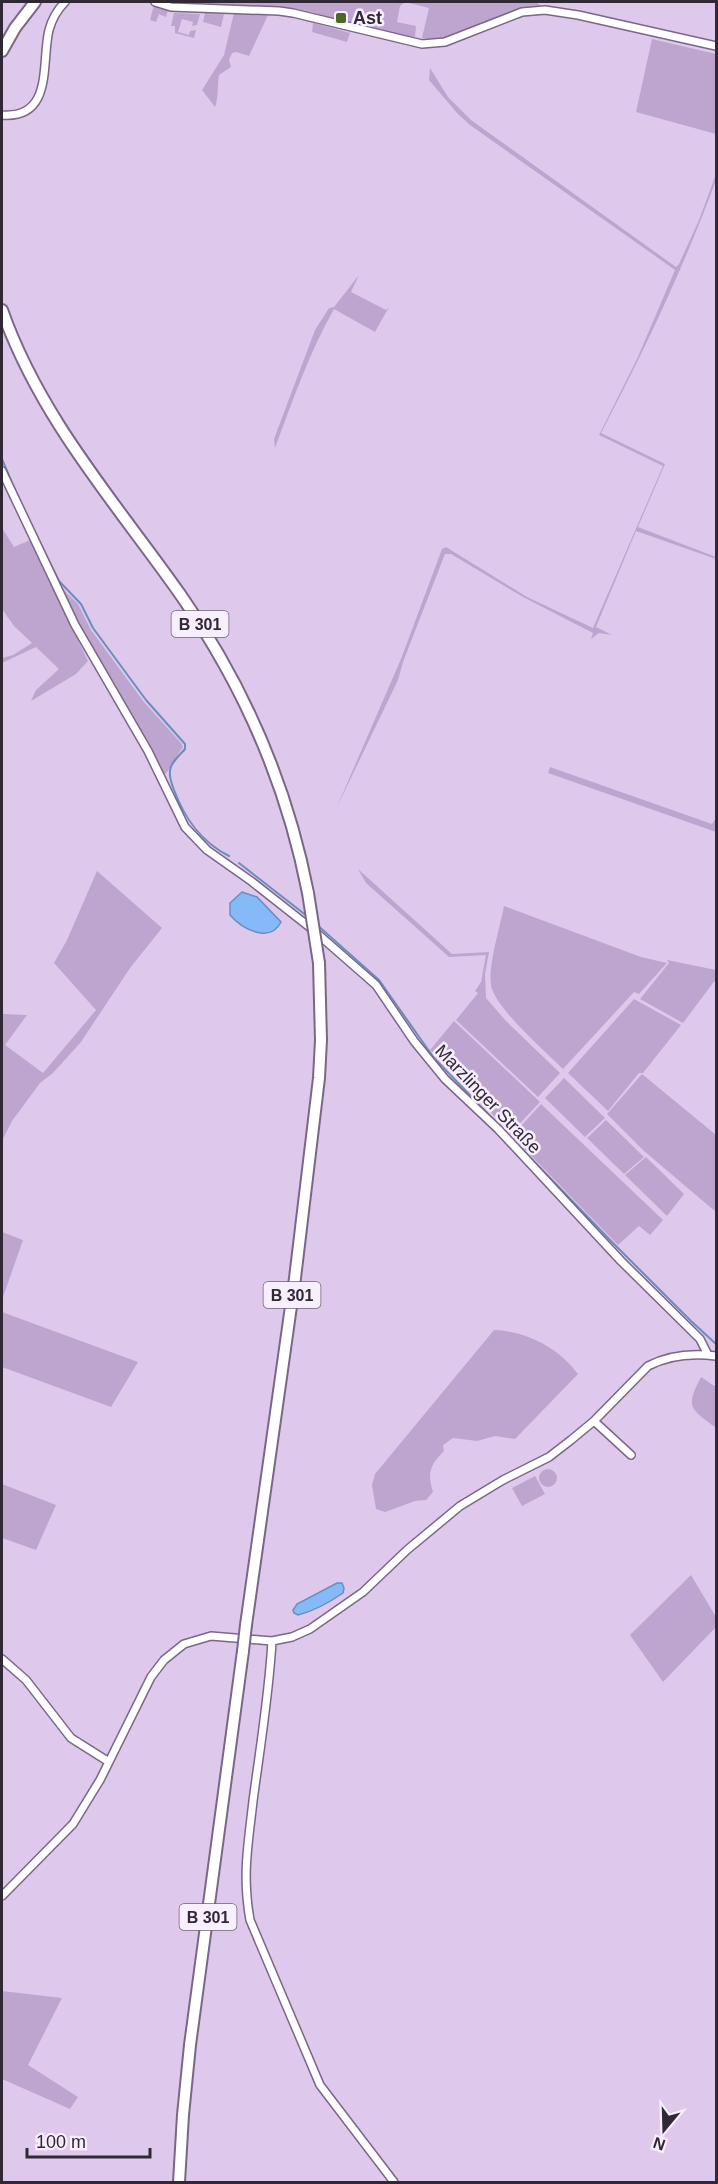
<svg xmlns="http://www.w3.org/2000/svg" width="718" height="2184" font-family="Arial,sans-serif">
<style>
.green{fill:#bea5cf}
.water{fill:#83baf7;stroke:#6a8ebd;stroke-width:1.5}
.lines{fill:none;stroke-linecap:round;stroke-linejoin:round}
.stream{stroke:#6a8ebd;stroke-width:2}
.minor-casing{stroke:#7a6787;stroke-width:10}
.primary-casing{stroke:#7a6787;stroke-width:14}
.minor{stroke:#fff;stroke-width:7}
.primary{stroke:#fff;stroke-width:10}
.primary-bridge-casing{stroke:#7a6787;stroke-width:14;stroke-linecap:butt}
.primary-bridge{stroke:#fff;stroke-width:10}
.poi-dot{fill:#486a22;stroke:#f8effe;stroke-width:2}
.labels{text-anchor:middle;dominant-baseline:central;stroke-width:5;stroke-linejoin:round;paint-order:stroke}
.shield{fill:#f8effe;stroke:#6d6472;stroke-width:1.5}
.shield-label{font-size:16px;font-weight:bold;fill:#312836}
.poi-label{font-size:18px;font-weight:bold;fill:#312836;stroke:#f8effe;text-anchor:start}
.street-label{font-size:18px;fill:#312836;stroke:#f8effe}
</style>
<rect width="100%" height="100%" fill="#dec9ed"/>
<path class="green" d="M 172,2 L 536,2 L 541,6 C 501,13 463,44 422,38 L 429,8 L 405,2 L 400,6 L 397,22 L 416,26 L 415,37 L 383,33 L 308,11 L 291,8 Z
M 154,5 L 168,10 L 166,17 L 159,14 L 156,22 L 150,20 Z
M 174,13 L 200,14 L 197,25 L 192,26 L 193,22 L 182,19 L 178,32 L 189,35 L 190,31 L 196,30 L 194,38 L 175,33 L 175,26 L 171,26 Z
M 205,13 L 224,14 L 221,27 L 203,22 Z
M 234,13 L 268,15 L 249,56 L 236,52 L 232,53 L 229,60 L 231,67 L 219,75 C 217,86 219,97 215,107 L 202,90 L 224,55 Z
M 313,23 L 350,33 L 347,42 L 312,32 Z
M 652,39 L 716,54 L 716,134 L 636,112 Z
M 430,68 L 448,97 L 471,120 L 676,267 L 679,264 L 699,220 L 716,174 L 716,180 C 684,267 644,351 601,433 L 665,464 L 638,527 L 716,557 L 716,559 L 636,531 L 596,627 L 612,635 L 599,633 L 591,639 L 593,633 L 523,597 L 451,554 L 445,554 L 403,662 L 398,680 L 336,809 L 401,659 L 442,549 L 446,547 L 527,597 L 593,628 L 663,466 L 599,435 L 637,359 L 675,270 L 470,125 L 457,113 L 429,80 Z
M 359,275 L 351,292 L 386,310 L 389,307 L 375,332 L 334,309 C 309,353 293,400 275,448 L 274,439 L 315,330 L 329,308 L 334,307 Z
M 2,528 L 14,547 L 30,540 L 88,661 L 76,674 L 31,701 L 36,690 L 59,669 L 36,647 L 2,663 L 2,658 L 13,655 L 32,643 L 14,626 L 2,609 Z
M 62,588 L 78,604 L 91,630 L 144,702 L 181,743 L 183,747 C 178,753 169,772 164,775 L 87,641 L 62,593 Z
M 550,767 L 712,824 L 716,818 L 716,832 L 548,773 Z
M 358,869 L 452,954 L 489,952 L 485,974 L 486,998 L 506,1021 L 560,1073 L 538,1097 L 456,1020 L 478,993 L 475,991 L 481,982 L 486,955 L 449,957 L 366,883 Z
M 97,871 L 162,928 L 130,968 L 81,1042 L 53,1073 L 40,1083 L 12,1121 L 2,1141 L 2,1014 L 27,1015 L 5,1045 L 43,1073 L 96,1010 L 54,963 L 67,940 Z
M 504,906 L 641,957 L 667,963 L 639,994 L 634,992 L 563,1069 C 546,1052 494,1007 491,985 C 488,966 500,927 504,906 Z
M 667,960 L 716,970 L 716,979 L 683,1023 L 640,999 L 669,963 Z
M 634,999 L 681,1025 L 643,1073 L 639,1073 L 608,1111 L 568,1073 Z
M 454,1021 L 540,1102 L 511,1133 L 430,1050 Z
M 642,1074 L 716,1135 L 716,1212 L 644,1151 L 607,1114 Z
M 564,1078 L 605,1118 L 585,1137 L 545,1098 Z
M 541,1104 L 663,1220 L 650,1235 L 639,1226 L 618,1245 L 512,1136 Z
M 606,1120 L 644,1157 L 624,1174 L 587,1138 Z
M 646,1157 L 684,1194 L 667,1216 L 625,1175 Z
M 2,1232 L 23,1240 L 2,1300 Z
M 2,1312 L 138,1362 L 111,1407 L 2,1367 Z
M 494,1330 C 527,1331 559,1348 578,1374 L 515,1439 L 495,1436 L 477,1441 L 453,1438 L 443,1445 L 444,1451 C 430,1465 427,1473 433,1492 L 426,1500 L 415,1501 L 385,1512 L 376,1509 L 372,1485 L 375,1474 Z
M 701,1377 L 716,1387 L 716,1428 C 690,1408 685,1408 701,1377 Z
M539 1478a9 9 0 1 1 18 0a9 9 0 1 1-18 0Z
M 535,1476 L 545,1494 L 522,1506 L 512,1488 Z
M 2,1484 L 56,1505 L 36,1550 L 2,1538 Z
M 691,1575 L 716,1617 L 716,1627 L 663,1682 L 630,1635 Z
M 2,1991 L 62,1998 L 28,2065 L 78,2097 L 70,2109 L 2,2079 Z"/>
<path class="water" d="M 242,892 L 257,897 L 281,922 C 270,944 242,929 230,915 L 230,903 Z
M 337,1583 L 342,1583 L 344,1588 L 343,1593 C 330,1602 314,1611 298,1615 L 294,1613 L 293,1610 L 297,1604 Z"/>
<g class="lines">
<path class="stream" d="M 2,459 L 17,495
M 24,510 L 59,581 L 81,604 L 93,628 L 146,700 L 185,744 L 185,749 C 180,755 170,763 170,771 C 169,778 172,784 174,790 C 185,819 201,842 229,856
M 239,863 L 307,916
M 316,924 L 379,980 L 434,1058 L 611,1241 L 691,1321 L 716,1344"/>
<defs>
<path id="minor" d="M 155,2 L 171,7 L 279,11 L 293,13 L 422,44 L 445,42 L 522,12 L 545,10 L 578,15 L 716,46
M 2,115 C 54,119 41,62 49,30 C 52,19 57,10 65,2
M 2,471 L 75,625 L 148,751 L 185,827 L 207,850 L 251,881 L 312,929 L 376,985 L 414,1041 L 445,1079 L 498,1129 L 621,1261 L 700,1339 L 708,1355
M 594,1421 L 631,1455
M 272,1641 C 269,1695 260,1748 253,1801 C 248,1846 242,1875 250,1920 L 320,2085 L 394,2182
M 2,1659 L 26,1680 L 71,1738 L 109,1762
M 2,1896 L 73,1824 L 100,1780 L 151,1677 L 164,1660 L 184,1644 L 211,1636 L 272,1641 L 292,1637 L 310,1629 L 363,1592 L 407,1550 L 460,1506 L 503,1480 L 549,1457 L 571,1440 L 594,1421 L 648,1366 C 669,1355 693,1353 716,1356"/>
<path id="primary" d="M 2,51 L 15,28 L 35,2
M 2,310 C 40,418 115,502 180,594 C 243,684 287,785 308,893
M 246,1625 L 295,1278 L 319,1078 L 321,1040 L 319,963
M 179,2182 L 183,2115 L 190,2045 L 243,1651"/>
</defs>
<use href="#minor" class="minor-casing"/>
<use href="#primary" class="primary-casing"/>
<use href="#minor" class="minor"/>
<use href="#primary" class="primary"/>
<defs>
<path id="primary-bridge" d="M 308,893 L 319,963
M 243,1651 L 246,1625"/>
</defs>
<use href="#primary-bridge" class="primary-bridge-casing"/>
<use href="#primary-bridge" class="primary-bridge"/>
</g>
<rect class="poi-dot" x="335" y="12" width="12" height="12" rx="3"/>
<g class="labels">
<g class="shield">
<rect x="171.5" y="611" width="57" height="26" rx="4.5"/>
<rect x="263.5" y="1282" width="57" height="26" rx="4.5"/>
<rect x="179.5" y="1904" width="57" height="26" rx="4.5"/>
</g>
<g class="shield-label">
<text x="200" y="624">B 301</text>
<text x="292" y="1295">B 301</text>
<text x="208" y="1917">B 301</text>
</g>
<g class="poi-label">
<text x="353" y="18">Ast</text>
</g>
<g class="street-label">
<text transform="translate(488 1099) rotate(46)">Marzlinger Straße</text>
</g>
</g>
<rect width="718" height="2184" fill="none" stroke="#312836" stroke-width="6"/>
<g transform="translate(664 2130) rotate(199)" stroke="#f8effe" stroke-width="4.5" paint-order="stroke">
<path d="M0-4.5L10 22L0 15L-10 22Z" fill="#312836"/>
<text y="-9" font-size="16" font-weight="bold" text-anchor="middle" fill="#312836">N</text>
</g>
<path d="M27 2148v9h123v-9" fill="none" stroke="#312836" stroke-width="3"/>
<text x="36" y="2148" font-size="18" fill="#312836" stroke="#f8effe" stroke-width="4.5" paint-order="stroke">100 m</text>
</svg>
